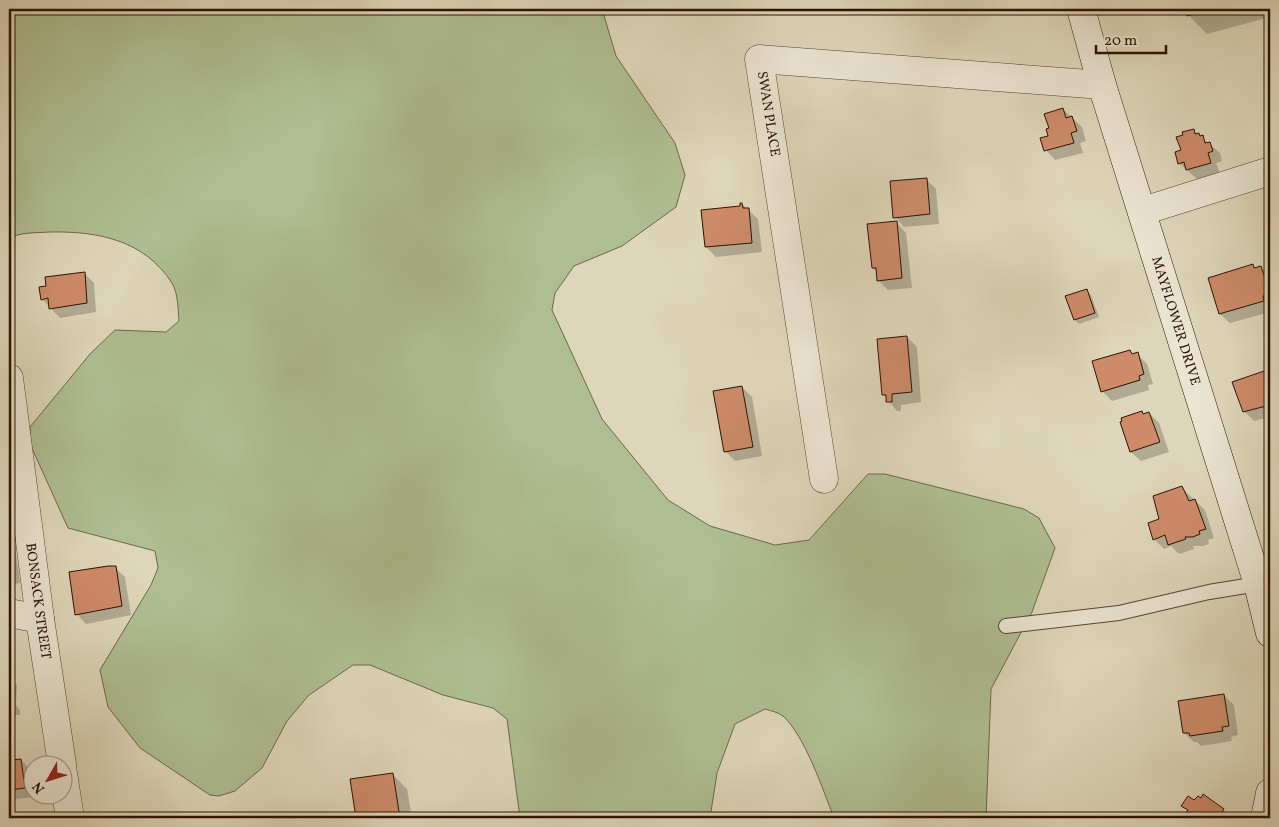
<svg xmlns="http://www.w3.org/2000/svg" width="1279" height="827" font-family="Vollkorn,serif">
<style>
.green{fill:#aebe92;stroke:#6d684a}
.shadow{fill:#0003}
.building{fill:#cd8b69;stroke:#2c1201}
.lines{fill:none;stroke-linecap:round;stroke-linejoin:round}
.lane-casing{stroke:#58432f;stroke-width:16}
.street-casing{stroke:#58432f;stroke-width:29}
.secondary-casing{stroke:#2c1201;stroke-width:29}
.lane{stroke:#eae4d2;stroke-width:14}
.street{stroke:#eae4d2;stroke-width:28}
.secondary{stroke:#eae4d2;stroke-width:28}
.labels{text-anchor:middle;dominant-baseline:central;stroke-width:4;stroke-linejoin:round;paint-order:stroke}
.street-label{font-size:14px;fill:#2c1201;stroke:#eae4d2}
</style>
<rect width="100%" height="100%" fill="#ded6ba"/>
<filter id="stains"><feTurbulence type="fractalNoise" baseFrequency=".004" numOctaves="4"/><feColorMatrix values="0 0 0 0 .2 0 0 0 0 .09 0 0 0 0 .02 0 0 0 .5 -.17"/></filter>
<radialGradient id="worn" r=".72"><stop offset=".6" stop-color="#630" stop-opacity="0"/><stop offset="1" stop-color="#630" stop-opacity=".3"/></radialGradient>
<path class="green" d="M 9,9 L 602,9 L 616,56 L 675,143 L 685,175 L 676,207 L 622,246 L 574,266 L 555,293 L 552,310 L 602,419 L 668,500 L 710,526 L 775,545 L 809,540 L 868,474 L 885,474 L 1024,509 L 1039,518 L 1055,548 L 1032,612 L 991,689 L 986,818 L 834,818 C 823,790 805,736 783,716 C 778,712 771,711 765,709 L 735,724 L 717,773 L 710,818 L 520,818 L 507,719 L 493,708 L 443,695 L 370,665 L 353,665 L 309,695 L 287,721 L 262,768 L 235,791 L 219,796 L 210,795 L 140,748 L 108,707 L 100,670 L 151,585 L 158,568 L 155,551 L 68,528 L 31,446 L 30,427 L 90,354 L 115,330 L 166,332 L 179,321 C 178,310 178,292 172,283 C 144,240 98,231 50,232 C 35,233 22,232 9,238 Z"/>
<path class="shadow" d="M 1186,9 L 1270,9 L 1270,17 L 1207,34 L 1188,15 Z
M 1063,109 L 1082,127 L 1086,141 L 1080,143 L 1083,153 L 1055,160 L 1046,150 L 1050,129 Z
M 1193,130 L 1220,153 L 1222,161 L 1216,163 L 1220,173 L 1197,179 L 1179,163 L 1182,151 Z
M 926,179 L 936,189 L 939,224 L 904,227 L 895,217 Z
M 742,204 L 758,219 L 762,252 L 716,257 L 706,247 Z
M 897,223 L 906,233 L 912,288 L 888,290 L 878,280 L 877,272 L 873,268 Z
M 1252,266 L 1256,269 L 1261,268 L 1270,277 L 1270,312 L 1230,323 L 1220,314 L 1209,279 Z
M 84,273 L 94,283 L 96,312 L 60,318 L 42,299 Z
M 1086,290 L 1091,295 L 1099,317 L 1079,324 L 1075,320 Z
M 907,337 L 917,347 L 921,402 L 901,405 L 901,411 L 897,411 L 883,394 Z
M 1130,351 L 1134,355 L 1137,354 L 1147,364 L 1153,384 L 1148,385 L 1149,390 L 1112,401 L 1102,391 Z
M 1269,370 L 1270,417 L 1254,421 L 1244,411 Z
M 742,387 L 752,397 L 762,456 L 735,461 L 725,451 Z
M 1142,412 L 1144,415 L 1149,413 L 1159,423 L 1169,452 L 1141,461 L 1131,452 L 1121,423 Z
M 1182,488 L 1205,510 L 1214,538 L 1208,540 L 1209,544 L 1203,546 L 1193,546 L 1194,549 L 1179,554 L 1171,546 L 1164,549 L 1154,539 L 1161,520 Z
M 9,530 L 13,534 L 20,583 L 9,585 Z
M 115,568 L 125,577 L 131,615 L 86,624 L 77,614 Z
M 9,676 L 17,685 L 16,705 L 20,710 L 20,715 L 9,715 Z
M 1224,695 L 1234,705 L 1238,735 L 1231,737 L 1232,741 L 1201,746 L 1197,742 L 1194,742 L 1184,733 Z
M 21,760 L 31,770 L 34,797 L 9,800 L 9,761 Z
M 393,775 L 407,789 L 412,818 L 357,818 L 351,781 Z
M 1194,802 L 1223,810 L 1231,818 L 1184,818 L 1189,811 L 1183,806 Z"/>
<path class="building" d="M 1185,9 L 1212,9 L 1187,16 Z
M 1063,108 L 1066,118 L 1072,116 L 1077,131 L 1071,133 L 1074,143 L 1044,151 L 1040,138 L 1048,136 L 1046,129 L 1049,128 L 1044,114 Z
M 1194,129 L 1195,134 L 1199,133 L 1200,136 L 1203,135 L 1205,143 L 1210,142 L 1213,151 L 1208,153 L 1211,163 L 1186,170 L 1184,162 L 1178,164 L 1175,152 L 1181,150 L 1176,137 L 1183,135 L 1182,132 Z
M 927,178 L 930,214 L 893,218 L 890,181 Z
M 740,203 L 742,203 L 743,208 L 749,208 L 752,243 L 705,247 L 701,210 L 740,206 Z
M 897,221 L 902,278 L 877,281 L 876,268 L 872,268 L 867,224 Z
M 1253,264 L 1254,268 L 1261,266 L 1270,294 L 1263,296 L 1264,301 L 1219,314 L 1208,278 Z
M 85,272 L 87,303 L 49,309 L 48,298 L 41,300 L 39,287 L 46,286 L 45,277 Z
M 1087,289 L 1095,313 L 1074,320 L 1065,296 Z
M 907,336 L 912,392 L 892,394 L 892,402 L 886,402 L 886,395 L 882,395 L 877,339 Z
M 1130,350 L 1132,354 L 1138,352 L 1144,374 L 1139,376 L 1140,380 L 1101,392 L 1092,361 Z
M 1270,369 L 1270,405 L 1243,412 L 1232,382 Z
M 742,386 L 753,447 L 724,452 L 713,391 Z
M 1142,411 L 1143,414 L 1149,412 L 1160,442 L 1130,452 L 1120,422 L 1122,421 L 1121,418 Z
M 1182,486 L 1189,501 L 1195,499 L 1206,529 L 1199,531 L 1200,534 L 1193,537 L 1185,537 L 1186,539 L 1168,545 L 1165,535 L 1153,540 L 1148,523 L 1159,519 L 1153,496 Z
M 108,566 L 116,566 L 122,606 L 75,615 L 69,572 Z
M 1224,694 L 1229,726 L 1222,727 L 1223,731 L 1190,736 L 1189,733 L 1183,733 L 1178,701 Z
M 21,759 L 25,788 L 9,790 L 9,760 Z
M 393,773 L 400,818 L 356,818 L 350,779 Z
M 1203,794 L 1224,809 L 1222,812 L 1225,814 L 1222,818 L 1182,818 L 1188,810 L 1181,806 L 1188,796 L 1194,800 L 1198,796 L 1201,798 Z"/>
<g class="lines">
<defs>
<path id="lane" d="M 1006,626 L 1119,613 L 1209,592 L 1258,584"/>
<g id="street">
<path d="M 1143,211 L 1270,171"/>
<path id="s1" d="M 9,378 L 40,619 L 62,764"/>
<path d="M 824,479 L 759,59 L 1102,85"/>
<path d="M 9,613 L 40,619"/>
<path d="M 62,767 L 70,818"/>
</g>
<g id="secondary">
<path id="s2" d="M 1081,9 L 1102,85 L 1258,584 L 1270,633"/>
<path d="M 1265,818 L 1270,793"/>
</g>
</defs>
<use href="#lane" class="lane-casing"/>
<use href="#street" class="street-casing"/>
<use href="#secondary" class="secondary-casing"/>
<use href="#lane" class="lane"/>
<use href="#street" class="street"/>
<use href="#secondary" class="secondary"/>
</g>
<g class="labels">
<g class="street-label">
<text transform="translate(768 114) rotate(81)">SWAN PLACE</text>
<text stroke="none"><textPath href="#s2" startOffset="326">MAYFLOWER DRIVE</textPath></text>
<text stroke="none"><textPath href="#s1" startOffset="225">BONSACK STREET</textPath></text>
</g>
</g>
<rect width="1279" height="827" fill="none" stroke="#ded6ba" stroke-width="30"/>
<rect x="10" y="10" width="1259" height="807" fill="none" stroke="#2c1201" stroke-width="2.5"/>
<rect x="15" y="15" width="1249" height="797" fill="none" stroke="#2c1201"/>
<g transform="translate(48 780) rotate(231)"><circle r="24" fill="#eae4d2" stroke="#9e907e"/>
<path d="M0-4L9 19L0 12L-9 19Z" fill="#8f2418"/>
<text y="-8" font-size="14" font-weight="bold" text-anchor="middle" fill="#2c1201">N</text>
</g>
<path d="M1096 45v8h70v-8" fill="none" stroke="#2c1201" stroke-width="2.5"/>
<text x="1104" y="45" font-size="15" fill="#2c1201" stroke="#eae4d2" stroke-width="4" paint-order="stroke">20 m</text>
<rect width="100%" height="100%" filter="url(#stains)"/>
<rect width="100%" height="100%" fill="url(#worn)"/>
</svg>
